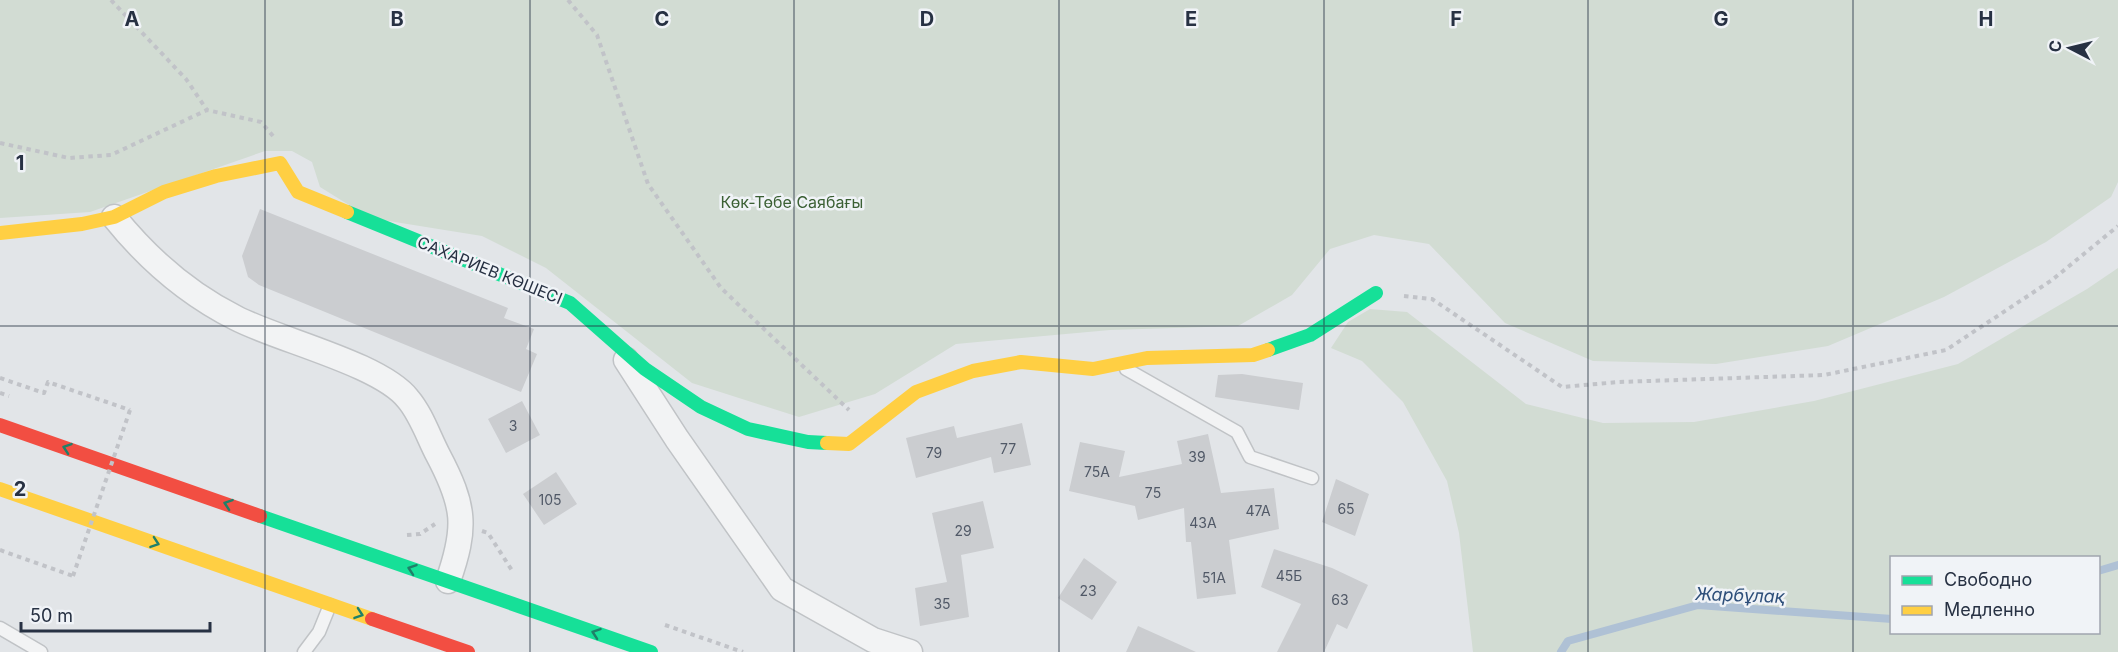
<svg xmlns="http://www.w3.org/2000/svg" width="2118" height="652" font-family="Inter,sans-serif">
<style>
.green{fill:#d2dcd3;fill-rule:evenodd}
.lines{fill:none;stroke-linecap:round;stroke-linejoin:round}
.stream{stroke:#afc1d5;stroke-width:8}
.building{fill:#cbcdd0}
.lane-casing{stroke:#c0c3c6;stroke-width:15}
.street-casing{stroke:#c0c3c6;stroke-width:27}
.path{stroke:#c1c3c8;stroke-width:4;stroke-dasharray:4.5 4.5;stroke-linecap:butt}
.lane{stroke:#f2f3f4;stroke-width:12}
.street{stroke:#f2f3f4;stroke-width:24}
.fast{stroke:#16e098;stroke-width:14}
.slow{stroke:#ffcf43;stroke-width:14}
.jam{stroke:#f24e42;stroke-width:14}
.path-bridge{stroke:#c1c3c8;stroke-width:4;stroke-dasharray:4.5 4.5;stroke-linecap:butt}
.oneway{stroke:#1f8069}
.grid{fill:none;stroke:#273143;stroke-width:1.5;stroke-opacity:0.55}
.labels{text-anchor:middle;dominant-baseline:central;stroke-width:5;stroke-linejoin:round;paint-order:stroke}
.number-label{font-size:14px;fill:#515967}
.park-label{font-size:16px;fill:#3b6034;stroke:#f0f3f7}
.street-label{font-size:16px;fill:#273143;stroke:#f0f3f7}
.water-label{font-size:18px;font-style:italic;fill:#2e4f7a;stroke:#f0f3f7}
.grid-label{font-size:20px;text-anchor:middle;font-weight:bold;fill:#273143;stroke:#f0f3f7;stroke-width:5;stroke-linejoin:round;paint-order:stroke}
</style>
<rect width="100%" height="100%" fill="#e2e5e8"/>
<path class="green" d="M 0,0 L 2118,0 L 2118,182 L 2111,197 L 2046,242 L 1944,297 L 1828,346 L 1716,364 L 1593,361 L 1505,323 L 1429,244 L 1374,235 L 1330,249 L 1292,295 L 1238,326 L 1110,330 L 956,344 L 875,394 L 799,417 L 692,383 L 546,268 L 482,236 L 370,218 L 320,187 L 312,162 L 292,151 L 265,151 L 90,212 L 0,218 Z
M 2118,268 L 2118,652 L 1473,652 L 1459,533 L 1447,481 L 1403,402 L 1362,361 L 1331,348 L 1348,322 L 1370,309 L 1407,312 L 1526,404 L 1603,423 L 1694,422 L 1814,401 L 1958,364 L 2087,289 ZM 1892,558 L 2098,558 L 2098,632 L 1892,632 Z"/>
<g class="lines">
<path class="stream" d="M 2098,571 L 2118,565
M 1561,652 L 1568,641 L 1698,605 L 1892,619"/>
</g>
<path class="building" d="M 260,209 L 508,308 L 504,318 L 534,329 L 526,349 L 537,354 L 521,392 L 259,285 L 248,277 L 242,256 Z
M 1242,374 L 1303,383 L 1299,410 L 1215,397 L 1218,375 Z
M 522,401 L 540,435 L 506,453 L 488,419 Z
M 1022,423 L 1031,465 L 994,473 L 991,457 L 916,478 L 906,438 L 954,426 L 957,438 Z
M 1208,434 L 1221,493 L 1274,488 L 1279,529 L 1229,540 L 1236,594 L 1197,599 L 1191,542 L 1186,542 L 1184,508 L 1138,520 L 1135,506 L 1069,491 L 1080,442 L 1125,451 L 1119,477 L 1182,464 L 1177,441 Z
M 556,472 L 577,504 L 544,525 L 523,494 Z
M 1336,479 L 1369,494 L 1355,536 L 1322,522 Z
M 983,501 L 994,548 L 961,555 L 969,617 L 920,626 L 915,588 L 947,582 L 932,513 Z
M 1274,549 L 1332,568 L 1368,585 L 1347,629 L 1337,624 L 1324,652 L 1277,652 L 1301,604 L 1261,587 Z
M 1084,558 L 1117,582 L 1092,620 L 1058,598 Z
M 1138,626 L 1196,652 L 1126,652 Z"/>
<g class="lines">
<defs>
<path id="lane" d="M 1126,369 L 1237,432 L 1250,457 L 1312,478
M 0,628 L 41,652
M 304,652 L 319,632 L 330,605"/>
<path id="street" d="M 114,217 C 147,258 188,294 236,318 C 278,340 381,364 408,399 C 421,414 429,438 438,455 C 465,506 467,527 448,581
M 626,360 L 677,439 L 782,589 L 873,640 L 910,652"/>
</defs>
<use href="#lane" class="lane-casing"/>
<use href="#street" class="street-casing"/>
<path class="path" d="M 111,0 L 186,79 L 207,110
M 568,0 L 597,35 L 648,184 L 721,288 L 849,410
M 0,143 L 69,158 L 111,155 L 207,110 L 261,122 L 273,136
M 1404,296 L 1432,299 L 1562,387 L 1619,382 L 1824,375 L 1946,350 L 2052,280 L 2118,226
M 0,378 L 44,393 L 48,382 L 130,410
M 0,393 L 9,396
M 482,531 L 488,533 L 513,572
M 407,535 L 420,534 L 435,524
M 0,550 L 73,576
M 665,625 L 743,652"/>
<use href="#lane" class="lane"/>
<use href="#street" class="street"/>
<path class="fast" d="M 347,212 L 570,303 L 645,369 L 701,407 L 748,429 L 808,442 L 827,443
M 1268,350 L 1310,335 L 1376,293
M 260,516 L 651,652"/>
<path class="slow" d="M 0,233 L 82,224 L 114,217 L 164,192 L 216,176 L 280,163 L 298,192 L 347,212
M 827,443 L 849,444 L 916,392 L 973,371 L 1021,362 L 1093,369 L 1147,358 L 1253,355 L 1268,350
M 0,489 L 372,619"/>
<path class="jam" d="M 0,425 L 260,516
M 372,619 L 468,652"/>
<path class="path-bridge" d="M 73,576 L 130,410"/>
</g>
<defs><path id="oneway-chevron" d="M-2-3.5L2.5 0L-2 3.5" fill="none" stroke-width="1.6" stroke-linecap="round" stroke-linejoin="round" transform="scale(1.5)"/></defs>
<g class="oneway">
<use href="#oneway-chevron" transform="translate(67 448) rotate(-161)"/>
<use href="#oneway-chevron" transform="translate(228 504) rotate(-161)"/>
<use href="#oneway-chevron" transform="translate(155 543) rotate(19)"/>
<use href="#oneway-chevron" transform="translate(412 569) rotate(-161)"/>
<use href="#oneway-chevron" transform="translate(359 614) rotate(19)"/>
<use href="#oneway-chevron" transform="translate(596 633) rotate(-161)"/>
</g>
<path class="grid" d="M 265,0 L 265,652M 530,0 L 530,652M 794,0 L 794,652M 1059,0 L 1059,652M 1324,0 L 1324,652M 1588,0 L 1588,652M 1853,0 L 1853,652M 0,326 L 2118,326"/>
<g class="labels">
<g class="number-label">
<text x="513" y="425">3</text>
<text x="1008" y="448">77</text>
<text x="934" y="452">79</text>
<text x="1197" y="456">39</text>
<text x="1097" y="471">75А</text>
<text x="1153" y="492">75</text>
<text x="550" y="499">105</text>
<text x="1346" y="508">65</text>
<text x="1258" y="510">47А</text>
<text x="1203" y="522">43А</text>
<text x="963" y="530">29</text>
<text x="1289" y="575">45Б</text>
<text x="1214" y="577">51А</text>
<text x="1088" y="590">23</text>
<text x="1340" y="599">63</text>
<text x="942" y="603">35</text>
</g>
<g class="park-label">
<text x="792" y="202">Көк-Төбе Саябағы</text>
</g>
<g class="street-label">
<text transform="translate(490 270) rotate(22)">САХАРИЕВ КӨШЕСІ</text>
</g>
<g class="water-label">
<text transform="translate(1740 595) rotate(2)">Жарбұлақ</text>
</g>
</g>
<g class="grid-label">
<text x="132" y="26">A</text>
<text x="397" y="26">B</text>
<text x="662" y="26">C</text>
<text x="927" y="26">D</text>
<text x="1191" y="26">E</text>
<text x="1456" y="26">F</text>
<text x="1721" y="26">G</text>
<text x="1986" y="26">H</text>
<text x="20" y="170">1</text>
<text x="20" y="496">2</text>
</g>
<rect x="1890" y="556" width="210" height="78" fill="#f0f3f7" stroke="#a0a5af" stroke-width="1.5"/>
<rect x="1902" y="576" width="30" height="9" fill="#16e098" stroke="#a0a5af" stroke-width="1.5"/>
<text x="1944" y="586" font-size="18" fill="#273143">Свободно</text>
<rect x="1902" y="606" width="30" height="9" fill="#ffcf43" stroke="#a0a5af" stroke-width="1.5"/>
<text x="1944" y="616" font-size="18" fill="#273143">Медленно</text>
<g transform="translate(2070 48) rotate(277)" stroke="#f0f3f7" stroke-width="4.5" paint-order="stroke">
<path d="M0-4.5L10 22L0 15L-10 22Z" fill="#273143"/>
<text y="-9" font-size="16" font-weight="bold" text-anchor="middle" fill="#273143">С</text>
</g>
<path d="M21 622v9h189v-9" fill="none" stroke="#273143" stroke-width="3"/>
<text x="30" y="622" font-size="18" fill="#273143" stroke="#f0f3f7" stroke-width="4.5" paint-order="stroke">50 m</text>
</svg>
